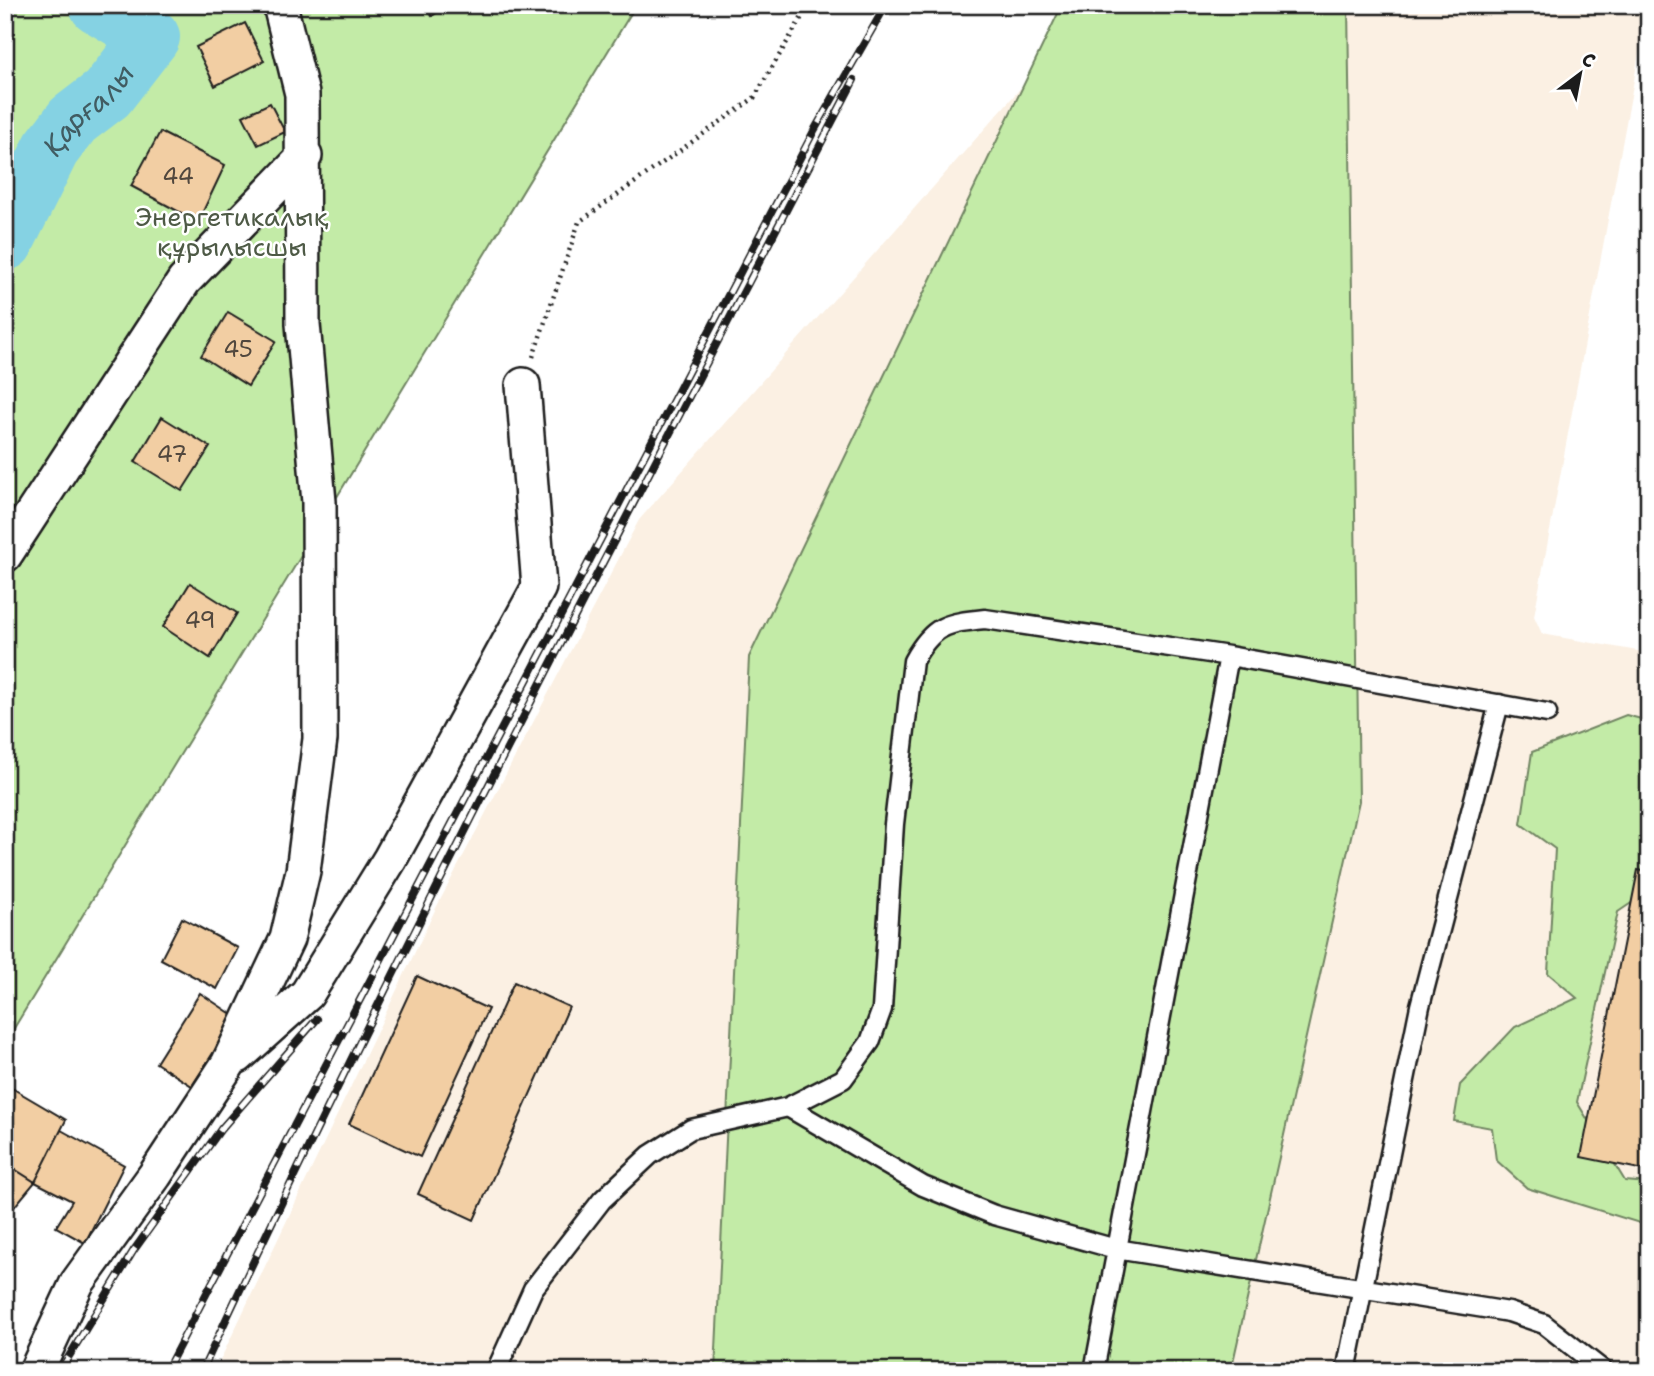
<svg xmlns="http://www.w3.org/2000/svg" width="1654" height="1376" font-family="'Shantell Sans',sans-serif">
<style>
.built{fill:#fbf0e3}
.green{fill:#c3eba7;stroke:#708462;stroke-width:2}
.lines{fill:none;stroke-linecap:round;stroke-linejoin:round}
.river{stroke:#85d2e3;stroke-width:58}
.building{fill:#f2cea3;stroke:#1c1c1c;stroke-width:2}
.lane-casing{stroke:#1c1c1c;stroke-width:23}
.street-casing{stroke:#1c1c1c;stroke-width:38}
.path{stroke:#1c1c1c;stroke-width:4.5;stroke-dasharray:2 5;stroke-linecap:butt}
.lane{stroke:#fff;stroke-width:18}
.street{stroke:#fff;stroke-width:33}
.rail-casing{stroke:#1c1c1c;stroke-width:8}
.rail{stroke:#fff;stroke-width:5;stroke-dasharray:16;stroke-linecap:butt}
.labels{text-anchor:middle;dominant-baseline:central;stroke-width:5;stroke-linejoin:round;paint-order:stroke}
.number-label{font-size:23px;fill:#52483e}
.park-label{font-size:26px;fill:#4e5a46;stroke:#fff}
.water-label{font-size:28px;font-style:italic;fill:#415c62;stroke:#fff}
</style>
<rect width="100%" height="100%" fill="#fff"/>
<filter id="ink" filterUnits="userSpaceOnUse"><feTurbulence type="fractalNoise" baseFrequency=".0143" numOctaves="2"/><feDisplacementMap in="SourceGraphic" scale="14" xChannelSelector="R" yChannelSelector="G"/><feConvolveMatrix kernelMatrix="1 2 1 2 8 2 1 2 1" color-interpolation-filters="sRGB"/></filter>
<g filter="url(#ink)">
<path class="built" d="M 1094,5 L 1648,5 L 1534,616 L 1542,634 L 1649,653 L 1649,1371 L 215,1371 L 436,908 L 639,520 Z"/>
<path class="green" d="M 5,5 L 636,5 L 5,1043 Z
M 1062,5 L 1348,5 L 1359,801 L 1231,1371 L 715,1371 L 749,657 Z
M 1626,715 L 1649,721 L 1649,891 L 1618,912 L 1577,1102 L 1625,1181 L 1649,1183 L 1649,1226 L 1527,1188 L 1496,1160 L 1492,1128 L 1454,1121 L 1460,1085 L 1515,1027 L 1577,998 L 1548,973 L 1555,849 L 1521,824 L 1532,752 Z"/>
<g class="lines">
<path class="river" id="s1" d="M 5,242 L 51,149 L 73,120 L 107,94 L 151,37 L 98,5"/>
</g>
<path class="building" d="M 424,5 L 447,5 L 432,16 Z
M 245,23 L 264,61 L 215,86 L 196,47 Z
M 270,103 L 285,132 L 258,145 L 243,116 Z
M 160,132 L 225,165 L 198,222 L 131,186 Z
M 228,312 L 276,341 L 248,386 L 201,356 Z
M 162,417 L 210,447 L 182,491 L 135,462 Z
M 190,583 L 237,613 L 210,658 L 163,627 Z
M 1638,870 L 1649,872 L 1649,1171 L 1581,1157 Z
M 182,918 L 238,948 L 217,989 L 161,959 Z
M 417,976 L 488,1009 L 420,1157 L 349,1124 Z
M 514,982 L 569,1007 L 474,1220 L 418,1194 Z
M 200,993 L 236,1017 L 192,1086 L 156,1063 Z
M 5,1084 L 66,1120 L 35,1182 L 5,1163 Z
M 61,1130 L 124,1165 L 85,1243 L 56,1227 L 72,1201 L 35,1182 Z
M 5,1163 L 35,1182 L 5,1218 Z"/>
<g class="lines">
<defs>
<path id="lane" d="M 788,1107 L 923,1186 L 994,1215 L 1116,1249 L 1509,1312 L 1544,1324 L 1604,1371
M 496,1371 L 533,1289 L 602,1200 L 650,1155 L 691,1129 L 788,1107 L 843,1079 L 870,1042 L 882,1009 L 894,824 L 913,661 C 933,625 946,623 985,619 L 1229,656 L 1547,713
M 1094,1371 L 1229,656
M 1346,1371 L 1420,1006 L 1499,704"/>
<path id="street" d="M 5,555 L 184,281 L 305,156
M 238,1056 L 307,994 L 390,859 L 539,587 L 523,385
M 36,1371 L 77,1283 L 155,1175 L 228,1064 L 287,939 L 303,871 L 320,739 L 319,502 L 303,324 L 302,94 L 280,5"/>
</defs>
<use href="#lane" class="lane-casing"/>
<use href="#street" class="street-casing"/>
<path class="path" d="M 533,357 L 579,222 L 754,98 L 809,5"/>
<use href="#lane" class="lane"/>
<use href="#street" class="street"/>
<defs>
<path id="rail" d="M 60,1371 L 134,1250 L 221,1129 L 317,1019
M 166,1371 L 815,129 L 886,5
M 202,1371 C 405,934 632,507 854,80"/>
</defs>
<use href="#rail" class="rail-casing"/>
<use href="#rail" class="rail"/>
</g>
</g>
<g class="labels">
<g class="number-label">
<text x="178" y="176">44</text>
<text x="238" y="349">45</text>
<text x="172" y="454">47</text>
<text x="200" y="620">49</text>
</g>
<g class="park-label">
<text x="232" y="216">Энергетикалық<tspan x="232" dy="30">құрылысшы</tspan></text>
</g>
<g class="water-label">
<text stroke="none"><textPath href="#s1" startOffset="158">Қарғалы</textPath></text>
</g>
</g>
<rect width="1654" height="1376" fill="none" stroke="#fff" stroke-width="28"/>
<rect x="14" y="14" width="1626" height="1348" fill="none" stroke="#1c1c1c" stroke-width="2.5" filter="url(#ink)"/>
<g transform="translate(1580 74) rotate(32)" stroke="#ffffff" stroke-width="5" paint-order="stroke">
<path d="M0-5L12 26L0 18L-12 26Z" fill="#1c1c1c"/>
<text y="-10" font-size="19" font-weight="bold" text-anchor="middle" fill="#1c1c1c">С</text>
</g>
</svg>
